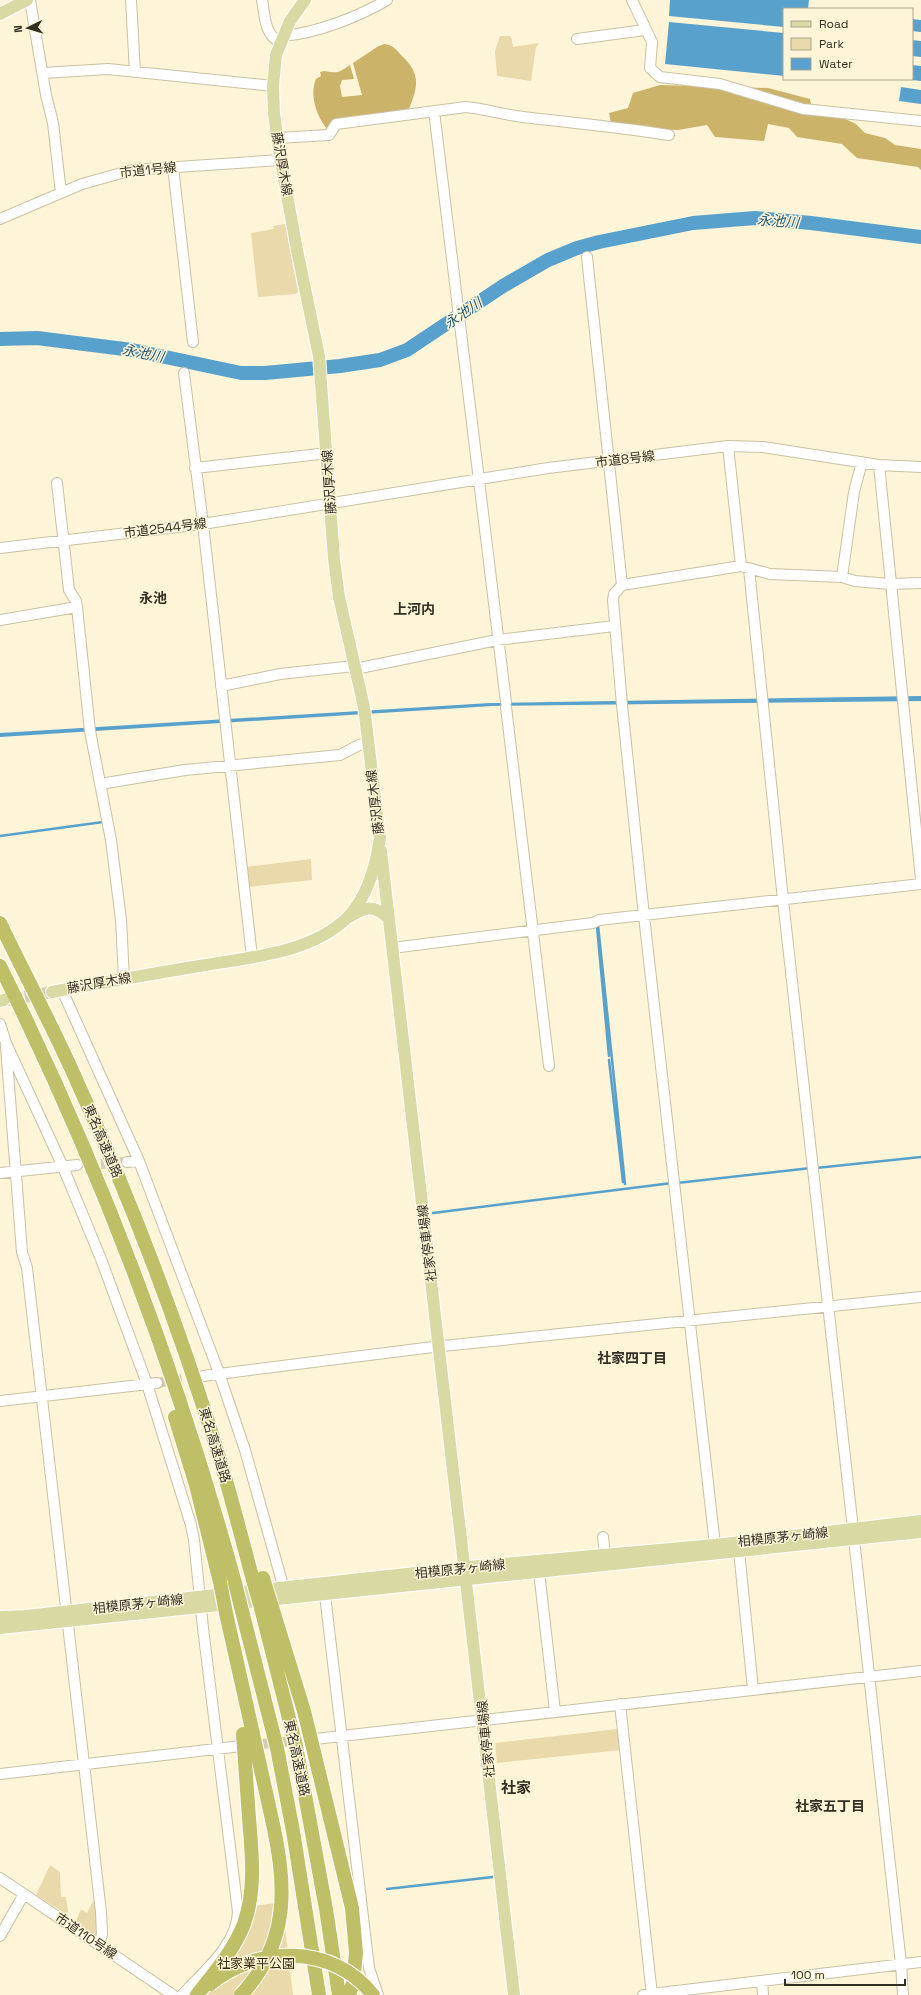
<svg xmlns="http://www.w3.org/2000/svg" width="921" height="1995" font-family="'Space Grotesk','Noto Sans JP',sans-serif">
<style>
.green{fill:#e9d9ab}
.forest{fill:#ccb36a}
.water{fill:#58a1cc}
.lines{fill:none;stroke-linecap:round;stroke-linejoin:round}
.stream{stroke:#58a1cc;stroke-width:2.5}
.river{stroke:#58a1cc;stroke-width:14}
.minor-tunnel{stroke:#d5cdb3;stroke-width:10;stroke-dasharray:10 5;stroke-linecap:butt}
.major-tunnel{stroke:#d5cdb3;stroke-width:12;stroke-dasharray:12 6;stroke-linecap:butt}
.minor-casing{stroke:#cac1a5;stroke-width:12}
.major-casing{stroke:#fff;stroke-width:14}
.highway-casing{stroke:#fff;stroke-width:16}
.minor{stroke:#fff;stroke-width:10}
.major{stroke:#d9d9a4;stroke-width:12}
.highway{stroke:#bfbf68;stroke-width:14}
.highway-bridge-casing{stroke:#fff;stroke-width:16;stroke-linecap:butt}
.highway-bridge{stroke:#bfbf68;stroke-width:14}
.labels{text-anchor:middle;dominant-baseline:central;stroke-width:3;stroke-linejoin:round;paint-order:stroke}
.street-label{font-size:13px;fill:#322f24;stroke:#fef4d7}
.park-label{font-size:13px;fill:#362c0a;stroke:#fef4d7}
.water-label{font-size:14px;font-style:italic;fill:#235a78;stroke:#fef4d7}
.neighbourhood-label{font-size:14px;font-weight:bold;fill:#322f24;stroke:#fef4d7}
.quarter-label{font-size:15px;font-weight:bold;fill:#322f24;stroke:#fef4d7}
</style>
<rect width="100%" height="100%" fill="#fef4d7"/>
<path class="green" d="M 500,36 L 511,36 L 513,47 L 539,43 L 536,47 L 531,81 L 497,76 L 495,51 Z
M 285,224 L 298,292 L 296,294 L 258,297 L 251,233 L 274,229 L 273,226 Z
M 311,859 L 312,880 L 248,887 L 246,867 Z
M 618,1729 L 621,1750 L 497,1763 L 495,1743 Z
M 50,1865 L 60,1872 L 61,1897 L 66,1897 L 68,1911 L 66,1914 L 36,1895 Z
M 93,1901 L 97,1906 L 96,1936 L 76,1921 L 81,1909 L 87,1913 Z
M 282,1902 L 293,1995 L 194,1995 L 247,1907 Z"/>
<path class="forest" d="M 384,44 C 394,45 396,50 402,56 C 421,74 418,86 409,109 L 329,131 C 317,118 309,96 316,79 L 321,76 L 320,72 L 324,71 C 338,73 337,74 350,65 L 354,79 L 342,80 L 340,86 L 342,97 L 362,95 L 353,63 L 377,47 Z
M 660,85 L 768,88 L 810,99 L 813,112 L 828,117 L 843,118 L 856,124 L 865,133 L 885,138 L 895,145 L 921,149 L 921,170 L 918,167 L 857,158 L 842,144 L 797,137 L 789,128 L 768,124 L 764,141 L 715,137 L 707,125 L 678,130 L 612,128 L 609,113 L 628,108 L 633,93 Z"/>
<path class="water" d="M 670,0 L 809,0 L 808,9 L 784,9 L 784,27 L 669,16 Z
M 912,19 L 921,20 L 921,32 L 912,31 Z
M 669,22 L 784,33 L 784,76 L 665,64 Z
M 912,40 L 921,41 L 921,57 L 912,56 Z
M 912,65 L 921,66 L 921,81 L 903,79 L 912,79 Z
M 901,87 L 921,90 L 921,104 L 899,101 Z
M 921,696 L 921,701 L 492,706 L 0,737 L 0,733 L 490,703 Z"/>
<g class="lines">
<path class="stream" d="M 0,836 L 103,822
M 598,925 L 625,1184
M 597,927 L 609,1056
M 609,1060 L 623,1182
M 816,1168 L 921,1157
M 677,1183 L 811,1168
M 433,1213 L 672,1183
M 387,1889 L 493,1877"/>
<path class="river" d="M 0,339 L 37,338 L 132,350 L 241,373 L 265,373 L 340,366 L 380,360 L 407,350 L 503,286 L 548,260 L 577,248 L 599,242 L 693,223 L 755,218 L 811,223 L 921,237"/>
<path class="minor-tunnel" d="M 86,1165 L 127,1162
M 157,1383 L 200,1376
M 262,1744 L 315,1739"/>
<path class="major-tunnel" d="M 7,1000 L 52,992"/>
<defs>
<path id="minor" d="M 30,0 L 46,95 L 53,123 L 61,193
M 131,0 L 135,72
M 262,0 C 265,15 264,35 280,42
M 632,0 L 652,42 L 650,68 L 660,77 L 720,84 L 803,109 L 921,121
M 283,36 C 317,33 358,17 387,0
M 577,39 L 645,30
M 43,73 L 108,69 L 273,86
M 434,111 L 506,702
M 277,138 L 329,135 L 336,124 L 466,107 C 486,109 504,115 523,117 C 572,123 621,127 669,135
M 173,167 L 193,342
M 0,219 L 82,184 L 132,170 L 281,160
M 587,257 L 622,585 L 614,594 L 613,600 L 622,705 L 644,916 L 715,1545
M 184,373 L 203,524 L 252,957
M 728,446 L 741,566
M 879,465 L 921,879
M 195,468 L 328,453
M 57,483 L 69,590 L 76,601 L 77,607 L 90,731 L 111,840 L 121,920 L 124,979
M 0,548 L 203,524 L 548,468 L 728,446 L 763,447 L 879,465 L 921,467
M 749,569 L 783,900 L 853,1529
M 842,577 L 854,492 L 862,462
M 622,585 L 741,566 L 770,574 L 842,577 L 855,581 L 890,584 L 921,583
M 0,620 L 77,607
M 355,669 L 497,640 L 614,626
M 221,686 L 280,674 L 354,666
M 506,707 L 549,1066
M 100,784 L 185,770 L 340,755 L 359,745 L 368,743
M 392,948 L 593,923 L 599,920 L 921,884
M 62,990 L 139,1161 L 219,1373 L 245,1450 L 284,1589
M 0,1024 L 6,1043 L 63,1167 L 101,1259 L 147,1384 L 191,1525 L 194,1540 L 203,1628 L 238,1912 C 237,1945 203,1972 182,1995
M 6,1047 L 22,1252 L 27,1268 L 101,1912 L 102,1934 L 99,1945
M 127,1162 L 139,1161
M 0,1173 L 77,1165
M 203,1376 L 433,1347 L 921,1297
M 0,1401 L 157,1383
M 603,1537 L 605,1555
M 854,1539 L 901,1964 L 903,1995
M 739,1551 L 753,1689
M 539,1572 L 555,1711
M 325,1595 L 369,1968 L 378,1995
M 620,1704 L 652,1995
M 315,1739 L 921,1671
M 0,1774 L 250,1745
M 0,1878 L 173,1995
M 0,1936 L 24,1894
M 762,1981 L 763,1995
M 643,1995 L 921,1962"/>
<path id="major" d="M 0,14 L 27,0
M 381,851 L 514,1995
M 349,917 C 365,907 374,904 388,918
M 52,992 C 99,983 146,975 193,967 C 242,958 309,955 347,918 C 367,898 376,865 380,838 L 364,707 L 339,597 L 334,559 L 319,356 L 297,250 L 279,151 L 274,113 L 273,86 L 276,55 L 290,21 L 305,0
M 0,1001 L 4,1000
M 0,1617 L 26,1616 L 479,1566 L 715,1545 L 921,1521
M 0,1628 L 921,1532"/>
<path id="highway" d="M 0,923 C 26,977 55,1031 79,1086 C 132,1203 178,1324 216,1447 C 230,1491 241,1536 253,1580
M 0,966 C 98,1163 177,1371 235,1583
M 175,1417 L 196,1485 L 220,1582
M 272,1607 L 304,1711 L 352,1908 L 356,1953 L 353,1983 L 349,1995
M 261,1608 L 296,1746 L 326,1909 L 339,1995
M 242,1611 L 277,1748 L 293,1831 L 319,1995
M 226,1613 L 253,1734"/>
</defs>
<use href="#minor" class="minor-casing"/>
<use href="#major" class="major-casing"/>
<use href="#highway" class="highway-casing"/>
<use href="#minor" class="minor"/>
<use href="#major" class="major"/>
<use href="#highway" class="highway"/>
<defs>
<path id="highway-bridge" d="M 263,1578 L 272,1607
M 253,1580 L 261,1608
M 220,1582 L 226,1613
M 235,1583 L 242,1611
M 210,1984 C 258,1945 333,1944 373,1995
M 197,1995 C 214,1973 234,1950 244,1924 C 256,1890 252,1854 249,1818 C 247,1790 245,1762 243,1734
M 241,1995 C 292,1940 286,1882 271,1815 C 265,1788 259,1761 253,1734"/>
</defs>
<use href="#highway-bridge" class="highway-bridge-casing"/>
<use href="#highway-bridge" class="highway-bridge"/>
</g>
<g class="labels">
<g class="street-label">
<text transform="translate(282 164) rotate(80)">藤沢厚木線</text>
<text transform="translate(148 170) rotate(-6)">市道1号線</text>
<text transform="translate(625 459) rotate(-7)">市道8号線</text>
<text transform="translate(329 482) rotate(-94)">藤沢厚木線</text>
<text transform="translate(165 528) rotate(-7)">市道2544号線</text>
<text transform="translate(375 802) rotate(-97)">藤沢厚木線</text>
<text transform="translate(99 983) rotate(-10)">藤沢厚木線</text>
<text transform="translate(103 1141) rotate(67)">東名高速道路</text>
<text transform="translate(427 1243) rotate(-97)">社家停車場線</text>
<text transform="translate(215 1445) rotate(73)">東名高速道路</text>
<text transform="translate(783 1537) rotate(-6)">相模原茅ヶ崎線</text>
<text transform="translate(460 1569) rotate(-6)">相模原茅ヶ崎線</text>
<text transform="translate(138 1604) rotate(-6)">相模原茅ヶ崎線</text>
<text transform="translate(486 1739) rotate(-96)">社家停車場線</text>
<text transform="translate(297 1758) rotate(78)">東名高速道路</text>
<text transform="translate(86 1936) rotate(34)">市道110号線</text>
</g>
<g class="park-label">
<text x="256" y="1963">社家業平公園</text>
</g>
<g class="water-label">
<text transform="translate(778 221) rotate(5)">永池川</text>
<text transform="translate(463 313) rotate(-34)">永池川</text>
<text transform="translate(143 353) rotate(11)">永池川</text>
</g>
<g class="neighbourhood-label">
<text x="153" y="598">永池</text>
<text x="414" y="609">上河内</text>
<text x="632" y="1358">社家四丁目</text>
<text x="830" y="1806">社家五丁目</text>
</g>
<g class="quarter-label">
<text x="516" y="1787">社家</text>
</g>
</g>
<rect x="783" y="8" width="130" height="72" fill="#fef4d7" stroke="#aca58f"/>
<rect x="791" y="21" width="20" height="6" fill="#d9d9a4" stroke="#aca58f"/>
<text x="819" y="28" font-size="12" fill="#322f24">Road</text>
<rect x="791" y="38" width="20" height="12" fill="#e9d9ab" stroke="#aca58f"/>
<text x="819" y="48" font-size="12" fill="#322f24">Park</text>
<rect x="791" y="58" width="20" height="12" fill="#58a1cc" stroke="#aca58f"/>
<text x="819" y="68" font-size="12" fill="#322f24">Water</text>
<g transform="translate(28 28) rotate(265)" stroke="#fef4d7" stroke-width="3" paint-order="stroke">
<path d="M0-3L7 15L0 10L-7 15Z" fill="#322f24"/>
<text y="-6" font-size="11" font-weight="bold" text-anchor="middle" fill="#322f24">N</text>
</g>
<path d="M785 1979v6h120v-6" fill="none" stroke="#322f24" stroke-width="2"/>
<text x="791" y="1979" font-size="12" fill="#322f24" stroke="#fef4d7" stroke-width="3" paint-order="stroke">100 m</text>
</svg>
